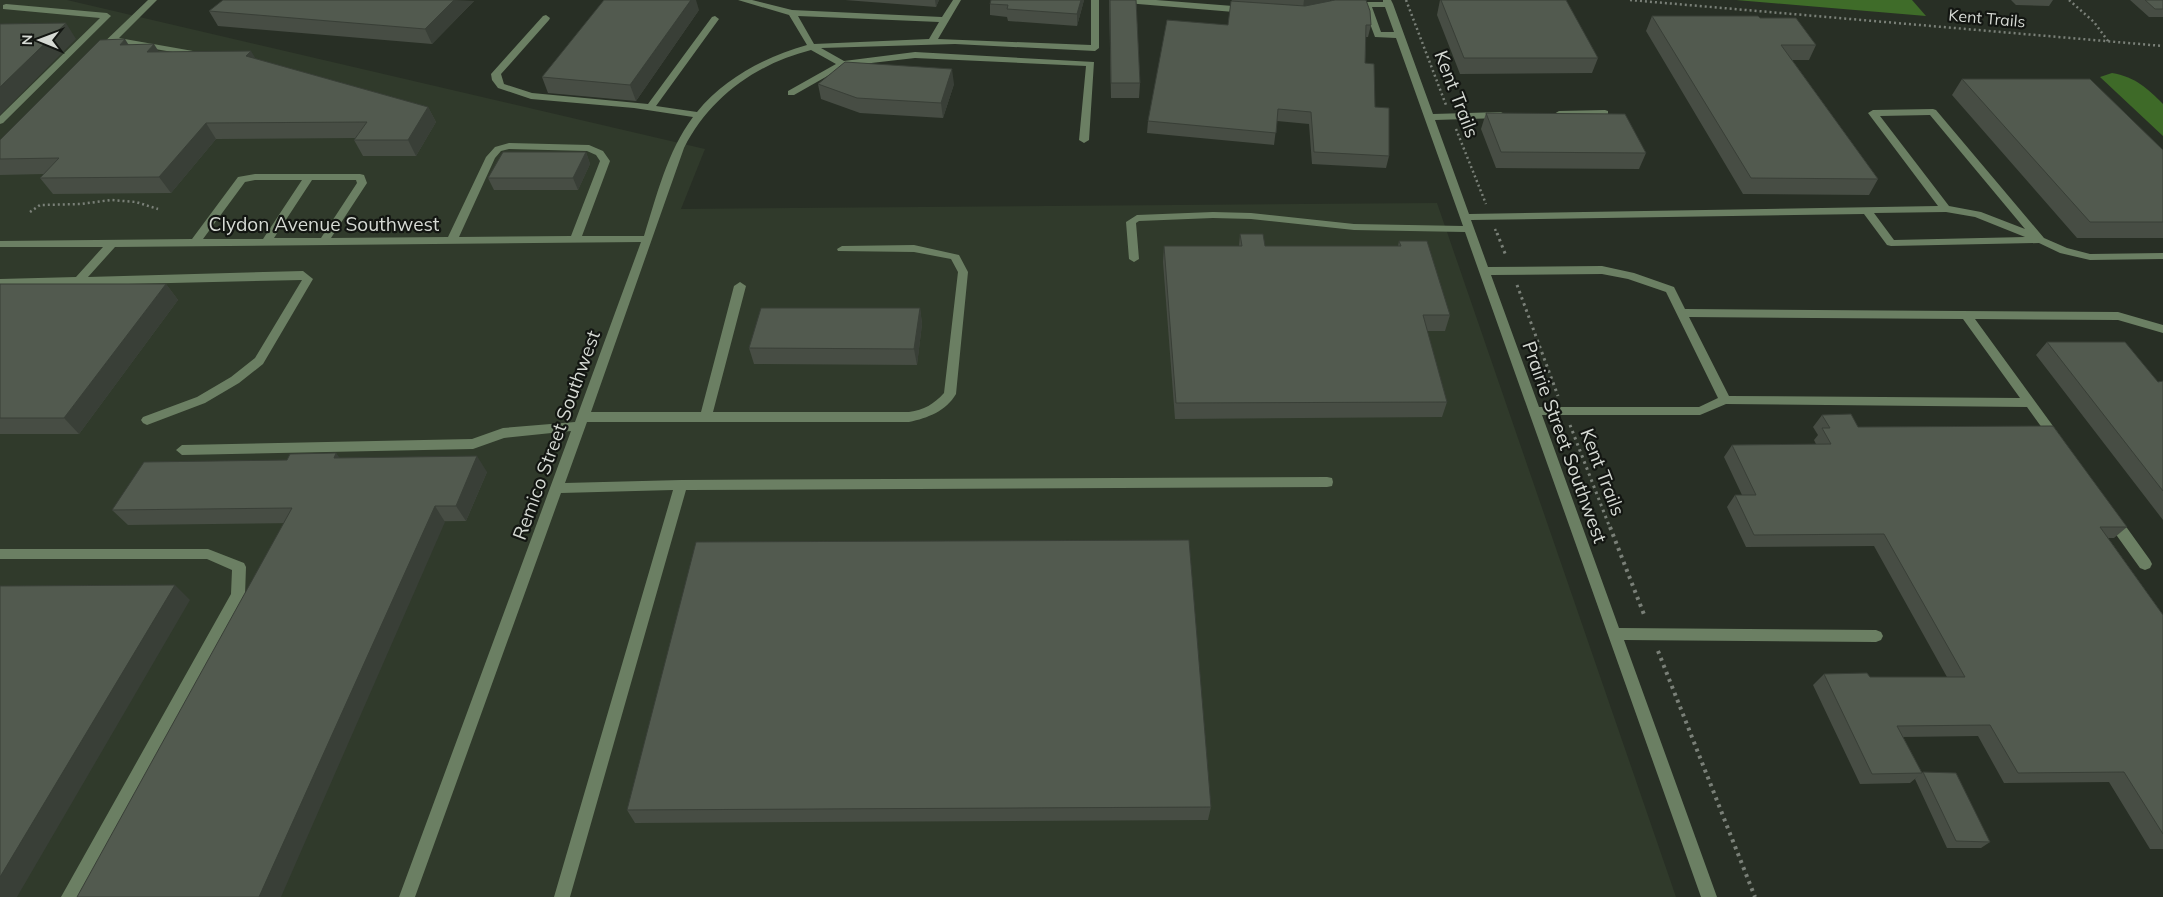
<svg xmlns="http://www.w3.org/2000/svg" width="2163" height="897" font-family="Mulish,sans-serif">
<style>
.built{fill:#303a2b}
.forest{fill:#3f6c29}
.water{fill:#3e6a28}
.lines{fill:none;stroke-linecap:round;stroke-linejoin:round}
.path-far2{stroke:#7a8078;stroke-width:2.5;stroke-dasharray:2 3;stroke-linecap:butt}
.path-far1{stroke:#7a8078;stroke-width:3;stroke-dasharray:2.5 4;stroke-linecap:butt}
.path{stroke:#7a8078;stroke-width:4;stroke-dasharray:3 4.5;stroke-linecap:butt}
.minor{fill:#6b7f63;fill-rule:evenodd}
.wall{fill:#474d44}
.shaded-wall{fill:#393f37}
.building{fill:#525a4f;stroke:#393f37}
.labels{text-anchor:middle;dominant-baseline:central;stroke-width:4.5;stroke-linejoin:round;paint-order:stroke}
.far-street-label{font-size:16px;fill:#d6dad4;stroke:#131612}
.street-label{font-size:19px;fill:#d6dad4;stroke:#131612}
</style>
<rect width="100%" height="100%" fill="#282f25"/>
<path class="built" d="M 0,0 L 67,0 L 705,149 L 681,209 L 1437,203 L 1676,897 L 0,897 Z"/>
<path class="forest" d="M 1736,0 L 1912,0 L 1926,16 Z"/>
<path class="water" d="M 2112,73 C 2135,77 2147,88 2163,104 L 2163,136 L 2100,77 Z"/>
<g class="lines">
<path class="path-far2" d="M 1406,0 L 1446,105
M 1630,0 L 2163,46
M 2069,0 L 2094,22 L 2108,41
M 1456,129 L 1486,204
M 30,212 L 40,205 L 81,204 L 111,200 L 136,202 L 158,209
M 1495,229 L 1497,234"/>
<path class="path-far1" d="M 1497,233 L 1506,256
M 1517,285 L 1558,396
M 1570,425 L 1610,528"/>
<path class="path" d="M 1610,527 L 1645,617
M 1658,651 L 1755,897"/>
<path class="minor" d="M 148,0 L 157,0 L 119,38 L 193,51 L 196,52 L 196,56 L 114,42 L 103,53 L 97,53 L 97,49 Z
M 738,0 L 752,0 L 792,10 L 942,17 L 953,0 L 961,0 L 938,39 L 1091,45 L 1091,0 L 1099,0 L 1099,48 L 1095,51 L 955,44 L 821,48 L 844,61 L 915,52 L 1094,62 L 1089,140 L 1084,143 L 1079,140 L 1086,66 L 915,58 L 845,66 L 794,95 L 788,95 L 788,91 L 836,64 L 811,50 C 756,64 710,97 684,148 L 591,412 L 701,412 L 734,286 L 740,282 L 746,286 L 713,412 L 909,412 C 924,410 934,404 944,393 L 958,272 L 951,259 L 914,252 L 838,251 L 837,249 L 842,246 L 914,245 L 959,255 L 968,272 L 956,394 C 946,411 928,418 909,422 L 587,422 L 565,483 L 681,480 L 1327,477 L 1332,478 L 1333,482 L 1332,486 L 1327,487 L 686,490 L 570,897 L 554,897 L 673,490 L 561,493 L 415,897 L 399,897 L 571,431 L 504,438 L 473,449 L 182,455 L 176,450 L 182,445 L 472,439 L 503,428 L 575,422 L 641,242 L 115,247 L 88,277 L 303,271 L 313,279 L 263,364 L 239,383 L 205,403 L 147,425 L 143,423 L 141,420 L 143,417 L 197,397 L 231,377 L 255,358 L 302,280 L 0,287 L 0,279 L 76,277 L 103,247 L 0,247 L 0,241 L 192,239 L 238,177 L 255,174 L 360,174 L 364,175 L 367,183 L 331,238 L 448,237 L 486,157 L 495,147 L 509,143 L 589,145 L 603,151 L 610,161 L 582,236 L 644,236 C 657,195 667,152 693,117 L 634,108 L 531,99 L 498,88 L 492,80 L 491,74 L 543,16 L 546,15 L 550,18 L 549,20 L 501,74 L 504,84 L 532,93 L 648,104 L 712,17 L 715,16 L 719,19 L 656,106 L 697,112 C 725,78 765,57 807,45 L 789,15 ZM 798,16 L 939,22 L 929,39 L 814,44 ZM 509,149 L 587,151 L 596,155 L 600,161 L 571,236 L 459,237 L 495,158 L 501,151 ZM 255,180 L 302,180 L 263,239 L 203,239 L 245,182 ZM 312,180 L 356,180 L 357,183 L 321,238 L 274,238 Z
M 1122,0 L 1156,0 L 1246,7 L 1250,10 L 1246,13 L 1126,3 Z
M 1383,0 L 1391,0 L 1393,4 L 1433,114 L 1501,112 L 1506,115 L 1501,118 L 1435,120 L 1469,214 L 1938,206 L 1868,113 L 1873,110 L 1933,109 L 1936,110 L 2044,238 L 2067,248 L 2090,254 L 2163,253 L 2163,259 L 2090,260 L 2060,253 L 2039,243 L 1891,246 L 1887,245 L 1864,214 L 1471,220 L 1488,267 L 1602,266 L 1634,273 L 1674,287 L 1685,309 L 2118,312 L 2163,325 L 2163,333 L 2118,320 L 1975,319 L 2061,437 L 2063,440 L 2061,443 L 2053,443 L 2027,407 L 1726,404 L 1700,415 L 1542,415 L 1619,628 L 1876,630 L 1881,632 L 1883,636 L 1881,640 L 1876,642 L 1624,640 L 1717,897 L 1701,897 L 1465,232 L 1354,230 L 1251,219 L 1213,218 L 1139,221 L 1136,223 L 1139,259 L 1134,262 L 1129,259 L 1126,222 L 1137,215 L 1213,212 L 1251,213 L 1354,224 L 1463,226 L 1396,38 L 1375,37 L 1363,5 L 1367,2 L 1383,2 ZM 1372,7 L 1385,7 L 1394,32 L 1381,32 ZM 1930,115 L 2025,229 L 1981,212 L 1949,206 L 1880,116 ZM 1946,212 L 1975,217 L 2025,237 L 1894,240 L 1874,213 ZM 1602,274 L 1628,279 L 1666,292 L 1718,398 L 1699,407 L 1539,407 L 1491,275 ZM 1689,317 L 1963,319 L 2020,398 L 1729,396 Z
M 6,4 L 107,13 L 111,16 L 3,123 L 0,124 L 0,116 L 100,18 L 3,9 L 3,5 Z
M 1605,110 L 1608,111 L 1608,115 L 1559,117 L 1554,114 L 1559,111 Z
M 2112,513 L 2117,514 L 2150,560 L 2152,564 L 2150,568 L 2145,570 L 2140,568 L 2107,522 L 2105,518 L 2107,514 Z
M 0,549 L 208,549 L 244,563 L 246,567 L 245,595 L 243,599 L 78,897 L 61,897 L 231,594 L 232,570 L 207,559 L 0,559 Z"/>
</g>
<path class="wall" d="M 845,0 L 939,0 L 936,7 Z
M 1084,0 L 1077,26 L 1008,21 L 1007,17 L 990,15 L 990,4 Z
M 1109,0 L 1136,0 L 1140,83 L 1139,98 L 1111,98 Z
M 1227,0 L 1330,0 L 1330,1 L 1371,25 L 1368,37 L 1366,37 L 1365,63 L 1375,107 L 1389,156 L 1386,168 L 1312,164 L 1309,124 L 1277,121 L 1274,145 L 1147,133 L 1148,121 L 1228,25 L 1232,0 Z
M 1440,0 L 1598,58 L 1592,73 L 1460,74 L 1437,15 Z
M 2011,0 L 2053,0 L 2049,6 L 2016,5 Z
M 2130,0 L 2163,0 L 2163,17 L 2149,17 Z
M 474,1 L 432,44 L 218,26 L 209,11 Z
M 699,10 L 636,101 L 548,93 L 542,77 Z
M 1652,16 L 1816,45 L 1809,60 L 1792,60 L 1878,179 L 1869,195 L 1743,194 L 1646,31 Z
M 129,45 L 158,51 L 256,59 L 428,107 L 436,122 L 416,156 L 363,156 L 354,140 L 356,138 L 216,139 L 171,193 L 53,194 L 40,178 L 44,174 L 0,175 L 0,140 Z
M 1962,79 L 2163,150 L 2163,238 L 2077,238 L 1952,95 Z
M 818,84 L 954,84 L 943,118 L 860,113 L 821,99 Z
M 1486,113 L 1646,153 L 1639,169 L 1496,168 L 1481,129 Z
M 586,152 L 590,164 L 578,190 L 494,190 L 488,178 Z
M 1240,234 L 1265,246 L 1398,246 L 1399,241 L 1450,315 L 1445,331 L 1427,331 L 1447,402 L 1442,417 L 1175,419 L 1163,262 L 1164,246 L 1239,246 Z
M 0,284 L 166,284 L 178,300 L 79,434 L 0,434 Z
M 920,308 L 922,324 L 917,365 L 754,364 L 749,348 Z
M 2047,342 L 2158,382 L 2163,381 L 2163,520 L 2036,355 Z
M 1822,415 L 1858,427 L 2127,527 L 2114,538 L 2108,538 L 2163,615 L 2163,849 L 2150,849 L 2109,782 L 2004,783 L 1978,736 L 1903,737 L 1922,773 L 1910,783 L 1860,784 L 1813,685 L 1824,674 L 1870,677 L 1947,677 L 1874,546 L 1746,547 L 1727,507 L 1735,495 L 1742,495 L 1724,457 L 1732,445 L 1816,444 L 1814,440 L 1818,435 L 1813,427 Z
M 336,453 L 339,458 L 487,472 L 466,521 L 128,525 L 112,510 L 287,460 Z
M 1923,772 L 1990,842 L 1981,848 L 1947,848 L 1915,779 Z
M 1211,807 L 1208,820 L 635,823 L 627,810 Z"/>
<path class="shaded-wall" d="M 454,0 L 474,1 L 432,44 L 425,29 Z
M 691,0 L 696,0 L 699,10 L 636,101 L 630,85 Z
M 935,0 L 939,0 L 936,7 Z
M 1081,0 L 1084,0 L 1077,26 L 1077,14 Z
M 1304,0 L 1330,0 L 1329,3 L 1303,8 Z
M 66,23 L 76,39 L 0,115 L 0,87 Z
M 125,39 L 135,55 L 120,45 Z
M 154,44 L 164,60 L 147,52 Z
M 251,51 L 260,66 L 246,56 Z
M 952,69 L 954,84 L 943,118 L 941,103 Z
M 428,107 L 436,122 L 416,156 L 408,140 Z
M 206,123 L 216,139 L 171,193 L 159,177 Z
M 586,152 L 590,164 L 578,190 L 573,178 Z
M 166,284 L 178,300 L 79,434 L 64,418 Z
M 920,308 L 922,324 L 917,365 L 914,349 Z
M 336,453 L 348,469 L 334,458 Z
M 477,456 L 487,472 L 466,521 L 456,506 Z
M 435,506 L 445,522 L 281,897 L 259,897 Z
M 175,585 L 190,600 L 17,897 L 0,897 L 0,877 Z"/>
<path class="building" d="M 223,0 L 454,0 L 425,29 L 209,11 Z
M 604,0 L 691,0 L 630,85 L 542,77 Z
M 991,0 L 1081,0 L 1077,14 L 1007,9 L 1008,5 L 990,4 Z
M 1110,0 L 1136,0 L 1140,83 L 1111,83 Z
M 1335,0 L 1366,0 L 1370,11 L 1371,25 L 1366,25 L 1365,63 L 1374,64 L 1375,107 L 1389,108 L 1389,156 L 1314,152 L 1311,112 L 1278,109 L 1276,133 L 1148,121 L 1167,20 L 1228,25 L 1231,1 L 1305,6 Z
M 1441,0 L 1566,0 L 1598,58 L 1464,58 Z
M 2145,0 L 2163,0 L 2163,9 L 2155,9 Z
M 1652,16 L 1758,16 L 1760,18 L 1796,18 L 1816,45 L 1781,45 L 1878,179 L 1751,178 Z
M 66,23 L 0,87 L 0,24 Z
M 125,39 L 120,45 L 154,44 L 147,52 L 251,51 L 246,56 L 428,107 L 408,140 L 354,140 L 367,122 L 206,123 L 159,177 L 40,178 L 59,158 L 0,159 L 0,140 L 100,40 Z
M 845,62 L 952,69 L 941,103 L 857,98 L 818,84 Z
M 1962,79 L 2090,79 L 2163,150 L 2163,222 L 2090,222 Z
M 1486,113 L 1625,114 L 1646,153 L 1501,152 Z
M 503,152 L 586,152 L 573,178 L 488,178 Z
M 1240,234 L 1263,234 L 1265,246 L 1401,246 L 1399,241 L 1427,241 L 1450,315 L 1423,315 L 1447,402 L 1176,403 L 1164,246 L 1242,246 Z
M 0,284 L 166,284 L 64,418 L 0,418 Z
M 761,308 L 920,308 L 914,349 L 749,348 Z
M 2047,342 L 2125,342 L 2158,382 L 2163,381 L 2163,491 Z
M 1851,414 L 1858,427 L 2053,426 L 2127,527 L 2100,527 L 2163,615 L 2163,834 L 2124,772 L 2018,773 L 1990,725 L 1897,726 L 1922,773 L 1872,774 L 1824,674 L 1867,673 L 1870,677 L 1965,677 L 1884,534 L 1754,535 L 1735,495 L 1756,495 L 1732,445 L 1831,444 L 1822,428 L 1830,428 L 1822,415 Z
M 336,453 L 334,458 L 477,456 L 456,506 L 435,506 L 259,897 L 77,897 L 292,508 L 112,510 L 144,462 L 287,460 L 290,454 Z
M 1189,540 L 1211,807 L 627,810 L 696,542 Z
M 175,585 L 0,877 L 0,586 Z
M 1923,772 L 1956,773 L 1990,842 L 1956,841 Z"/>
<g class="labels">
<g class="far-street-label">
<text transform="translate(1987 18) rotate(5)">Kent Trails</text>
</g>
<g class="street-label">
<text transform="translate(1457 94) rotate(69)">Kent Trails</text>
<text x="324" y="224">Clydon Avenue Southwest</text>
<text transform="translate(556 435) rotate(-70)">Remico Street Southwest</text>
<text transform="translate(1565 442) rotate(70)">Prairie Street Southwest</text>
<text transform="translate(1603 472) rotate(69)">Kent Trails</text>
</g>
</g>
<g transform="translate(40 40) rotate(271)" stroke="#131612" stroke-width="4" paint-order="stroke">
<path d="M0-4L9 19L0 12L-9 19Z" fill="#d6dad4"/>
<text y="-8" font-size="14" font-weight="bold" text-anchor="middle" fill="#d6dad4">N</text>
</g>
</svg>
